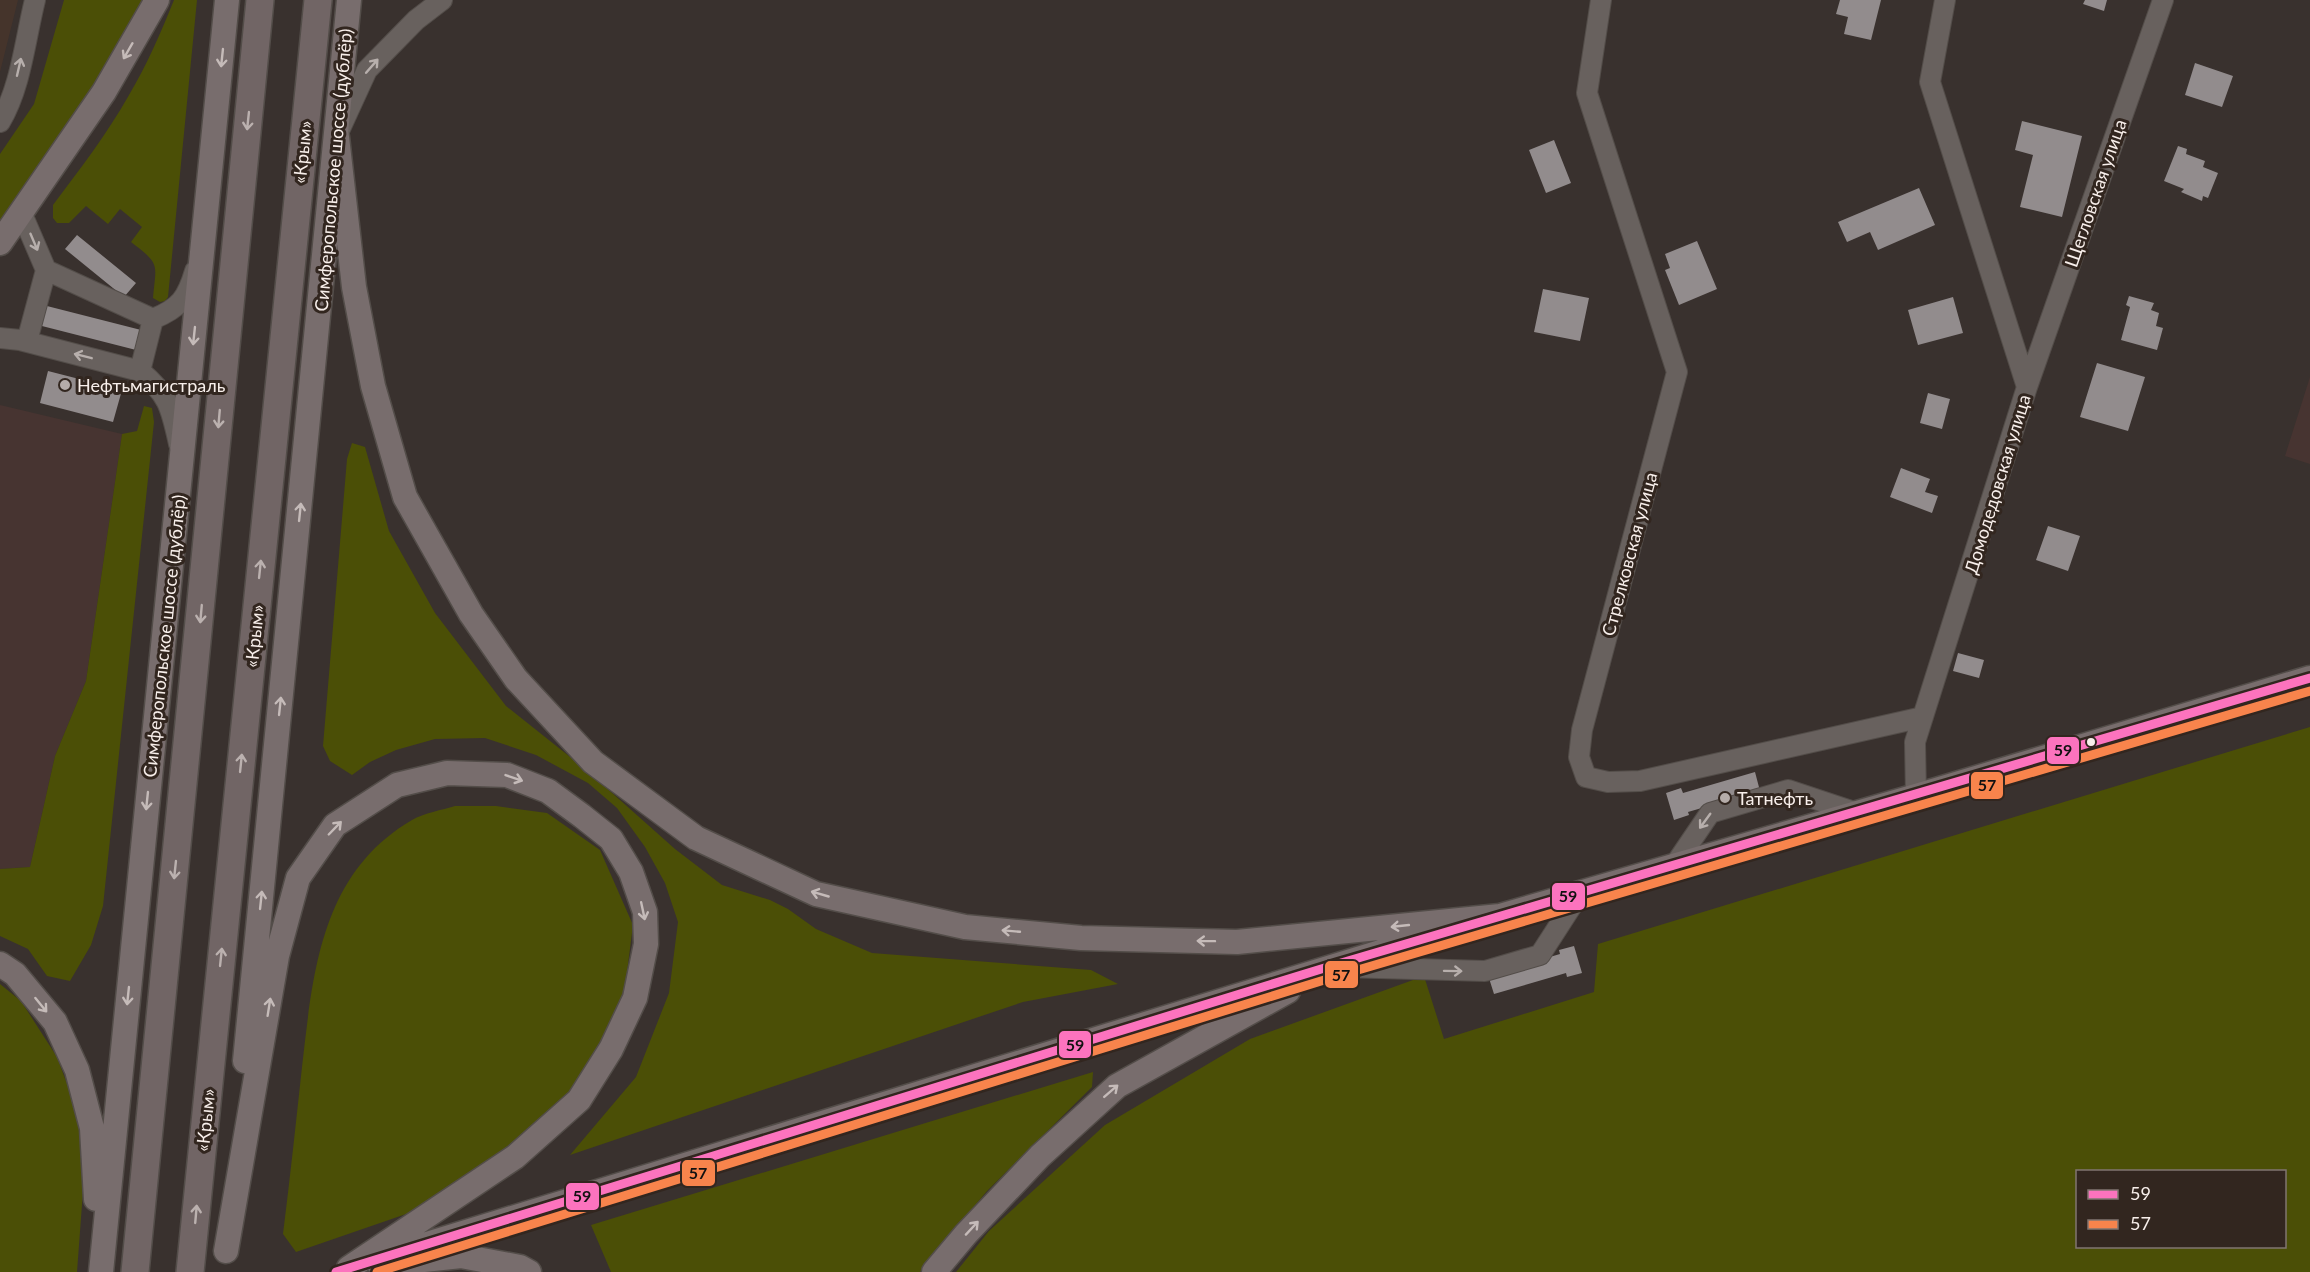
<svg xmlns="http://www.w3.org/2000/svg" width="2310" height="1272" font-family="Lato,sans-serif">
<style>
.built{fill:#45342b}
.industrial{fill:#473431}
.green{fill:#4b4f06;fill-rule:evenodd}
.building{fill:#928c8d}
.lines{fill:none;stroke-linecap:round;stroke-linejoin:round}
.minor-casing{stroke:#534d49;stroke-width:22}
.major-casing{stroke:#534d49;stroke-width:27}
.highway-casing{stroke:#534d49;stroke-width:30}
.minor{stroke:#68615e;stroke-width:20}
.major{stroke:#786d6d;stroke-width:24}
.highway{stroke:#716565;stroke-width:27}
.bus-1-casing{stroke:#32261f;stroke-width:14}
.bus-2-casing{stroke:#32261f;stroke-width:14}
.bus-1{stroke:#fc73be;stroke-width:9}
.bus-2{stroke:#f8844c;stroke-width:9}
.oneway{stroke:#c5bbb9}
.oneway2{stroke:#b7afac}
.oneway3{stroke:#bbb1af}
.poi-dot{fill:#b5aca9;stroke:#32261f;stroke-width:2}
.bus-dot{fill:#f8efeb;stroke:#32261f;stroke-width:2}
.labels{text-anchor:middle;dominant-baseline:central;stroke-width:6;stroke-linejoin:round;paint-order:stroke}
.street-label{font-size:18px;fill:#f8efeb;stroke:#32261f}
.poi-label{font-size:18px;fill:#f8efeb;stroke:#32261f;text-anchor:start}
.line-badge{stroke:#32261f;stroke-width:2}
.pale-badge-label{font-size:16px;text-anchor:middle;font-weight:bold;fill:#111}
</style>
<rect width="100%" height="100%" fill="#39312e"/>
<path class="built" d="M 0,0 L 18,0 L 0,72 Z"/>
<path class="industrial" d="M 2310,377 L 2310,464 L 2285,456 Z
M 0,405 L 122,434 L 86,681 L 55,756 L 30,867 L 0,869 Z"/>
<path class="green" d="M 64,0 L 146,0 L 134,27 L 0,227 L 0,154 L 34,104 Z
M 174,0 L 197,0 L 168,297 L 165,301 L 160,302 L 153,298 C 156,263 161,265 131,242 L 142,227 L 120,209 L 108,224 L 86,206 L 69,223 L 57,223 L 53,218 L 53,205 C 80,169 107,134 129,95 C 147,65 161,32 174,0 Z
M 144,406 L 152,408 L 154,422 L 103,906 L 91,945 L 70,981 L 47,976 L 28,949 L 0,936 L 0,869 L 30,867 L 55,756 L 86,681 L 122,434 L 137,431 Z
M 352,443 L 365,447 L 389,531 L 435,613 L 506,706 L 584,768 L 675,849 L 722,885 L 770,900 L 788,909 L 816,929 L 872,953 L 1091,970 L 1118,984 L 1023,1002 L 570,1155 L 636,1077 L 669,993 L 678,922 L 665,883 L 645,847 L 617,808 L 588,783 L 536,755 L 485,738 L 435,739 L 396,750 L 370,762 L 352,775 L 330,761 L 323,746 L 347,459 Z
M 2310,727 L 2310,1272 L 956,1272 L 989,1231 L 1105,1125 L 1250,1039 L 1424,976 L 1444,1039 L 1594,992 L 1598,944 ZM 2078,1172 L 2284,1172 L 2284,1246 L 2078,1246 Z
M 455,806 L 496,806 L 547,813 L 600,850 L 633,925 L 625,988 L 591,1071 L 529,1132 L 471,1177 L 409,1213 L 296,1252 L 283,1234 C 290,1178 296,1122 302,1067 C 313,972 321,873 412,820 C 424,813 442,810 455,806 Z
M 0,984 L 21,1001 L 57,1057 L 79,1116 L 85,1164 L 77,1272 L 0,1272 Z
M 1093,1072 L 1092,1087 L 987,1191 L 920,1272 L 611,1272 L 591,1225 Z"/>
<path class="building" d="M 1840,0 L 1881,0 L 1871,40 L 1844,34 L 1848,17 L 1836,14 Z
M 2085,0 L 2107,0 L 2104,11 L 2083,4 Z
M 2195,63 L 2233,76 L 2222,107 L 2185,95 Z
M 2022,121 L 2082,136 L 2062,217 L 2020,207 L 2033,155 L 2015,150 Z
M 1554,140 L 1571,183 L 1546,193 L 1529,150 Z
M 2178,146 L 2187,149 L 2186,154 L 2205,161 L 2203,167 L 2218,173 L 2208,198 L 2203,196 L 2202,201 L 2181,192 L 2184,189 L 2164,181 Z
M 1919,188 L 1935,225 L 1878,250 L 1870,232 L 1847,242 L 1838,222 Z
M 77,235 L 136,283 L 124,297 L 65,249 Z
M 1697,241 L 1717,289 L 1679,305 L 1665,270 L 1670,268 L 1665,254 Z
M 1543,289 L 1589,298 L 1580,341 L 1534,332 Z
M 2129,296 L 2154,303 L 2151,310 L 2159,313 L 2156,326 L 2163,328 L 2157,350 L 2121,340 L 2130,307 L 2126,305 Z
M 1953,297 L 1963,333 L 1918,345 L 1908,310 Z
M 43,305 L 145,331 L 140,351 L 38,325 Z
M 2097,363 L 2145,377 L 2128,431 L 2080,417 Z
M 48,371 L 122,390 L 113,422 L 40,403 Z
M 1928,393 L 1950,399 L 1942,429 L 1920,423 Z
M 1901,468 L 1930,479 L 1925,492 L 1938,496 L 1932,513 L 1890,497 Z
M 2048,526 L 2080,536 L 2068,571 L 2036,560 Z
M 1958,653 L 1984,660 L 1979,678 L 1953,671 Z
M 1755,772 L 1760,791 L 1688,812 L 1689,815 L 1674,820 L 1666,793 L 1681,788 L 1683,793 Z
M 1574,946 L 1582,973 L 1567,977 L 1566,973 L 1494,994 L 1488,975 L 1560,954 L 1559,950 Z"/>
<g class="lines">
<defs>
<path id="minor" d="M 1601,0 L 1587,93 L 1677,372 L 1582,730 L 1579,757 L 1586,777 L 1608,782 L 1640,781 L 1923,717
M 0,122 C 21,87 25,40 35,0
M 339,131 L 367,70 L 416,20 L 442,0
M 22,214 L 46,270 L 27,341
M 46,270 L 153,319
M 0,338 L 20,340 L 140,371
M 2027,387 L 2163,0
M 179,444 C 171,408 169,395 140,371 L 153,319 C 180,308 187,298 195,271
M 1916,796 L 1915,742 L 2027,387 L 1930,82 L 1945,0
M 1674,866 L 1710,813 L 1788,790 L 1857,813
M 1343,967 L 1485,971 L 1540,955 L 1580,893"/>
<path id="major" d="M 337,137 L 354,287 L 373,386 L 405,497 L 471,614 L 516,679 L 593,762 L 696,838 L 816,894 L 965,927 L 1081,938 L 1237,942 L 1500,916 L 1916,796 L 2310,678
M 0,243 L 104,92 L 157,0
M 0,964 L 15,974 L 55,1022 L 77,1070 L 92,1128 L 96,1199
M 245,1061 L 349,0
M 226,1251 L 277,956 L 298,878 L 335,825 L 397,785 L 447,773 L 507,775 L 548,791 L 582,816 L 611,839 L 631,872 L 645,912 L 646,944 L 635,998 L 611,1049 L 579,1100 L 515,1157 L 349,1268
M 375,1260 L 1446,932
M 406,1262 L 461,1256 L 520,1267 L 529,1272
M 101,1272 L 227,0
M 934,1272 L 966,1234 L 1040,1156 L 1117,1086 L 1288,991"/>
<path id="highway" d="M 135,1272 L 260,0
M 190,1272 L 318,0"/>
</defs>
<use href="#minor" class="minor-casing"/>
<use href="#major" class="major-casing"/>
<use href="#highway" class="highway-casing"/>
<use href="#minor" class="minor"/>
<use href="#major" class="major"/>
<use href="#highway" class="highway"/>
<defs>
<path id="bus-1" d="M 336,1272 L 1331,966 L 2310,678"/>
<path id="bus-2" d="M 377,1272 L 1334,977 L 2310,691"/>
</defs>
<use href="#bus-1" class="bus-1-casing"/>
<use href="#bus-2" class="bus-2-casing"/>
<use href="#bus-1" class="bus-1"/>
<use href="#bus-2" class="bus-2"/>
</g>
<defs><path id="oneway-shaft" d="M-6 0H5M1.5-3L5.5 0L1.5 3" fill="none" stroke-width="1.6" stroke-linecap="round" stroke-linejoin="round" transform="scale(1.5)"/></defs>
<g class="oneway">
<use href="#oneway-shaft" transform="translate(128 51) rotate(120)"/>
<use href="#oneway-shaft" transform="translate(222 58) rotate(96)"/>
<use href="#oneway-shaft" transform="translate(194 336) rotate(96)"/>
<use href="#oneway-shaft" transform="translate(300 512) rotate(-84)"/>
<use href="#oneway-shaft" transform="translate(280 706) rotate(-84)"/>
<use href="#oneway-shaft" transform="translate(514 778) rotate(19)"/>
<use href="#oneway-shaft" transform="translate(147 801) rotate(96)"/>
<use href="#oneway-shaft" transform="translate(335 828) rotate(-46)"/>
<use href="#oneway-shaft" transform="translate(820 894) rotate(-164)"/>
<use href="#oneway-shaft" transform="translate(261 900) rotate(-84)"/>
<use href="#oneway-shaft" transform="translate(643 911) rotate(78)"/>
<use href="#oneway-shaft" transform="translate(1400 926) rotate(174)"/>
<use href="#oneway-shaft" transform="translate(1011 931) rotate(-175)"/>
<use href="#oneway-shaft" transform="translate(1206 941) rotate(-179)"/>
<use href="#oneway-shaft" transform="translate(128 996) rotate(96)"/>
<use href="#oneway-shaft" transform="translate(41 1005) rotate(51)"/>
<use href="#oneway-shaft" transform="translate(269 1007) rotate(-81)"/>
<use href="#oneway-shaft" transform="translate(1111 1091) rotate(-41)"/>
<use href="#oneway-shaft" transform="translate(972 1228) rotate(-47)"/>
</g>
<g class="oneway2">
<use href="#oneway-shaft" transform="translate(372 66) rotate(-49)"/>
<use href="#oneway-shaft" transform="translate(19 67) rotate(-77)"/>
<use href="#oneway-shaft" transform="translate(34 242) rotate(67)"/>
<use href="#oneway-shaft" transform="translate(83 356) rotate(-166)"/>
<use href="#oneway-shaft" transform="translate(1705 821) rotate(126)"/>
<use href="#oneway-shaft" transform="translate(1453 971) rotate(1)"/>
</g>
<g class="oneway3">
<use href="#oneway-shaft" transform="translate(248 121) rotate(96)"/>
<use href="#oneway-shaft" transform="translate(219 419) rotate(95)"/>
<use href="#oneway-shaft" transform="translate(260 569) rotate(-84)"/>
<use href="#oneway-shaft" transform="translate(201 614) rotate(95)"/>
<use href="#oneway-shaft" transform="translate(241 763) rotate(-84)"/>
<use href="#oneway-shaft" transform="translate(175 870) rotate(96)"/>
<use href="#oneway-shaft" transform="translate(221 957) rotate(-84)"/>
<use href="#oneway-shaft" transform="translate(196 1214) rotate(-85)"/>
</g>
<g class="poi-dot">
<circle cx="65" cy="385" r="6"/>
<circle cx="1725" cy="798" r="6"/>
</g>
<circle class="bus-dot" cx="2091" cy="742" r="5"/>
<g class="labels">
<g class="street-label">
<text transform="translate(302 152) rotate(-84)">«Крым»</text>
<text transform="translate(333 170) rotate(-85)">Симферопольское шоссе (дублёр)</text>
<text transform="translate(2095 193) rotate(-71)">Щегловская улица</text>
<text transform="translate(1997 484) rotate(-73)">Домодедовская улица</text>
<text transform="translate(1629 554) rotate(-75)">Стрелковская улица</text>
<text transform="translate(164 636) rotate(-84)">Симферопольское шоссе (дублёр)</text>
<text transform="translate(254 636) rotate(-84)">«Крым»</text>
<text transform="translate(205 1120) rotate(-84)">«Крым»</text>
</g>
<g class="poi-label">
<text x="77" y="385">Нефтьмагистраль</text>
<text x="1737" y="798">Татнефть</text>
</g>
</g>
<g class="line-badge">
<rect x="2046" y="736" width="34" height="29" rx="6" fill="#fc73be"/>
<rect x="1970" y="771" width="34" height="29" rx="6" fill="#f8844c"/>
<rect x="1551" y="882" width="35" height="29" rx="6" fill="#fc73be"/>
<rect x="1324" y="960" width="35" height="29" rx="6" fill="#f8844c"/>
<rect x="1058" y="1030" width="34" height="29" rx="6" fill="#fc73be"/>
<rect x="681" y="1159" width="35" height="28" rx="6" fill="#f8844c"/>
<rect x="565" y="1182" width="35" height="29" rx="6" fill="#fc73be"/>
</g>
<g class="pale-badge-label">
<text x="2063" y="756">59</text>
<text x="1987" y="791">57</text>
<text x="1568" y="902">59</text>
<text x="1341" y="981">57</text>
<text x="1075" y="1051">59</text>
<text x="698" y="1179">57</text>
<text x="582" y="1202">59</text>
</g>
<rect x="2076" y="1170" width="210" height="78" fill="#32261f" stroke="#817671" stroke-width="1.5"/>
<rect x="2088" y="1190" width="30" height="9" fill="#fc73be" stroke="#817671" stroke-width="1.5"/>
<text x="2130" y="1200" font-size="18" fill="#f8efeb">59</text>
<rect x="2088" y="1220" width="30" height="9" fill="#f8844c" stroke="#817671" stroke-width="1.5"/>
<text x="2130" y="1230" font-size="18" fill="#f8efeb">57</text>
</svg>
